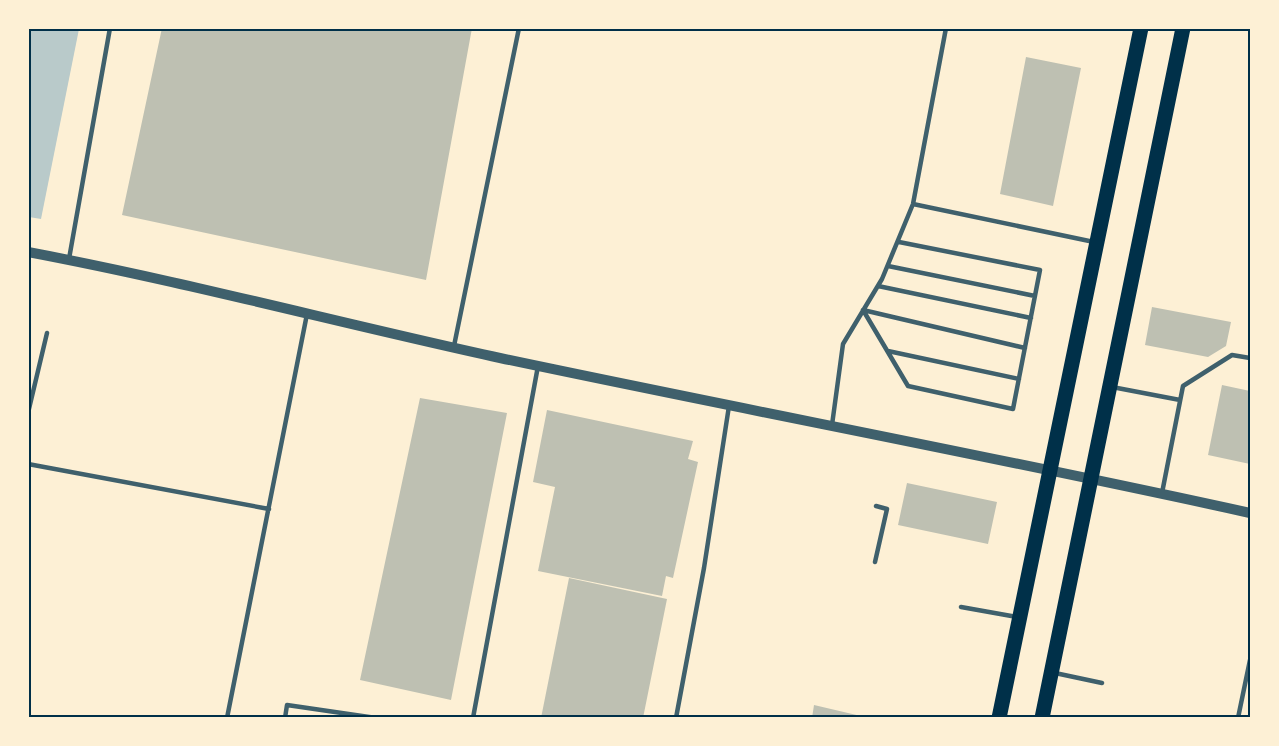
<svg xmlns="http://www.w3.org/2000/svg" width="1279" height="746" font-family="'Nunito Sans',sans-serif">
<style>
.green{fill:#b9caca}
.building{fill:#bec0b2}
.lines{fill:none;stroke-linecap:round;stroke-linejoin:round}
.service{stroke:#3f606c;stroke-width:4.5}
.tertiary{stroke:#3f606c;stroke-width:10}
.primary{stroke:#003049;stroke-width:15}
.neatline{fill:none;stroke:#003049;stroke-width:2}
</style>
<rect width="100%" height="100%" fill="#fdf0d5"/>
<path class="green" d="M 28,29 L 79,29 L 41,219 L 29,217 Z"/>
<path class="building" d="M 162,28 L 472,28 L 426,280 L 122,215 Z
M 1026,57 L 1081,68 L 1053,206 L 1000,194 Z
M 1152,307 L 1231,322 L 1226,346 L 1208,357 L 1145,345 Z
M 1222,385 L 1250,391 L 1250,464 L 1208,455 Z
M 420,398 L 507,413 L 451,700 L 360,680 Z
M 547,410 L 693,441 L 688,459 L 698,462 L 673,578 L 666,576 L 662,596 L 538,571 L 555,487 L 533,482 Z
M 907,483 L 997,502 L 988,544 L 898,525 Z
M 569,578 L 667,599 L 643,718 L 541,718 Z
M 814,705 L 865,717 L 865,718 L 812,718 Z"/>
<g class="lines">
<path class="service" d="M 913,204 L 1094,242
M 69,259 L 110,28
M 888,266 L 1035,296
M 878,286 L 1031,318
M 863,310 L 908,386 L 1013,409 L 1040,270 L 899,242
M 863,310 L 1025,348
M 454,346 L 519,28
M 888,351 L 1019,379
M 1112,387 L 1180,400
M 28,413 L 47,333
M 832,425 L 843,344 L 882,279 L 913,204 L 946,28
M 28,464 L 269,509
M 1162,493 L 1183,386 L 1232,355 L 1250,358
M 875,562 L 887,509 L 876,506
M 961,607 L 1017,617
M 1055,673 L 1102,683
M 227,718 L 307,314
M 285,718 L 287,705 L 376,718
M 473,718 L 538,366
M 676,718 L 704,568 L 729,406
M 1238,718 L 1250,660"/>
<path class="tertiary" d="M 28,252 C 187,282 343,324 500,358 C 750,411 1001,458 1250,513"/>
<path class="primary" d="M 999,718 L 1141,28
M 1042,718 L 1183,28"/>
</g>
<rect width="1279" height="746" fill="none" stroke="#fdf0d5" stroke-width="60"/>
<rect x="30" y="30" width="1219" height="686" class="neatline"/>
</svg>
